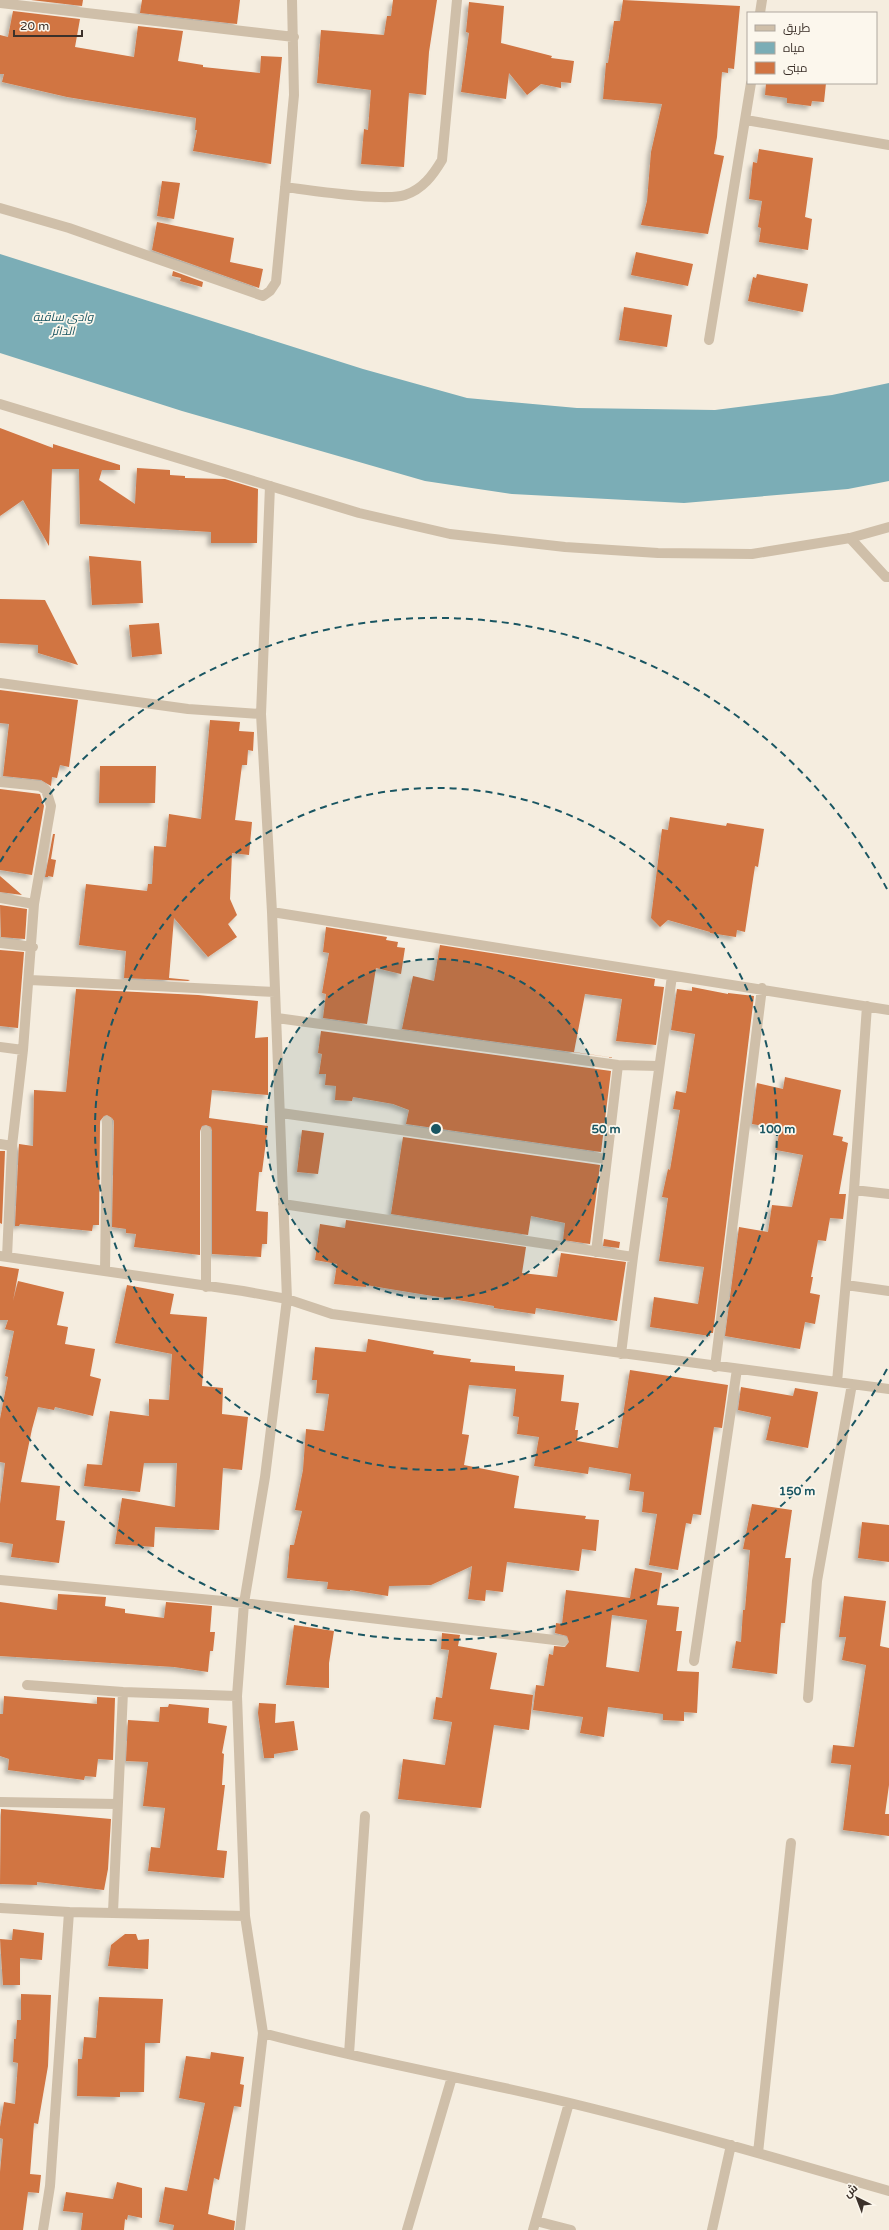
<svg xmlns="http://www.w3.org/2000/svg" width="889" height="2230" font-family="'Varela Round',Cairo,sans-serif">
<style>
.water{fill:#7badb6}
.building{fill:#d17442;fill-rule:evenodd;filter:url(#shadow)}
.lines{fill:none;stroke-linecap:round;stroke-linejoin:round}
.minor{stroke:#cfbfa9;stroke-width:10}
.tertiary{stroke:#cfbfa9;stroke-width:10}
.ring{fill:none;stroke:#1a5662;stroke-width:2;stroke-dasharray:7 5}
.labels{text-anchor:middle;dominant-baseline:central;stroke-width:3.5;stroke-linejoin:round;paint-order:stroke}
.water-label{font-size:12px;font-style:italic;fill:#1a5662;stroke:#fcf7ed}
.centre{fill:#1a5662;stroke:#fcf7ed;stroke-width:2}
.ring-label{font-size:12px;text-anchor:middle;font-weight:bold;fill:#1a5662;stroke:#fcf7ed;stroke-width:3.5;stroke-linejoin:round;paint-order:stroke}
</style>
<defs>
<filter id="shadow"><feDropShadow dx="-3.5" dy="3.5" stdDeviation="2" flood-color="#0004"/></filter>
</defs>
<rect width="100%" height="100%" fill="#f5eddf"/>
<path class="water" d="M 0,254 L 363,369 L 467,398 L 577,408 L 715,410 L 832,395 L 889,383 L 889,481 L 848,489 L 684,503 L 512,494 L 425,481 L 182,411 L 0,353 Z"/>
<path class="building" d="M 31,0 L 83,0 L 82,6 Z
M 142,0 L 240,0 L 237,24 L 140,13 Z
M 393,0 L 437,0 L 429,52 L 426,95 L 409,93 L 404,167 L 361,164 L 364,129 L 368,130 L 371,90 L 317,83 L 321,30 L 384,35 L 387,16 L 391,16 Z
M 623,0 L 740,6 L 734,69 L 728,68 L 728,73 L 722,72 L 717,137 L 714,154 L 724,156 L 708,234 L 641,225 L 647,201 L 651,152 L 662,104 L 603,99 L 606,63 L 608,63 L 614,21 L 620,21 Z
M 469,2 L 504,6 L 501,43 L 552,56 L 551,58 L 574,61 L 571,83 L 561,82 L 561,88 L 541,84 L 527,95 L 509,73 L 506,99 L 461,92 L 469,33 L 466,32 Z
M 13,11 L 80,19 L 75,47 L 134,57 L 138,26 L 183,31 L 178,61 L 203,65 L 203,67 L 260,73 L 261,56 L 282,57 L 271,164 L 193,151 L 197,130 L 195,130 L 196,118 L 67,97 L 2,82 L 4,74 L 0,74 L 0,35 L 8,37 Z
M 766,83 L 826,83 L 824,102 L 812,101 L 811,106 L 787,103 L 787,98 L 765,95 Z
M 759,149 L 813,158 L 805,217 L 812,219 L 808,250 L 759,242 L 761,228 L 758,227 L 762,201 L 749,199 L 753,162 L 757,163 Z
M 162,181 L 180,183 L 174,219 L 157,216 Z
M 157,222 L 234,238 L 230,262 L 263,269 L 259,288 L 152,250 Z
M 636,252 L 693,264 L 688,286 L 631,275 Z
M 173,271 L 203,282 L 202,287 L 180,281 L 181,278 L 172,276 Z
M 757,274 L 808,284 L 803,312 L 748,301 L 753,277 L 756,278 Z
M 624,307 L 672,315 L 667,347 L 619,340 Z
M 0,428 L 53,448 L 53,444 L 120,465 L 120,470 L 102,470 L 99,480 L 135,504 L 137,468 L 170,470 L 170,475 L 185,476 L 185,478 L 225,479 L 258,489 L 257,543 L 211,543 L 211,532 L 80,524 L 79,469 L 52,469 L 49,546 L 23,500 L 0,516 Z
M 89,556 L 141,561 L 143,603 L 92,605 Z
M 0,599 L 45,600 L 78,665 L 38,653 L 38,645 L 0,643 Z
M 159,623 L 162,654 L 132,657 L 129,625 Z
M 0,690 L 78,700 L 69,767 L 60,765 L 57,778 L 52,777 L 51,786 L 41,780 L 3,776 L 9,724 L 0,723 Z
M 210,720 L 240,722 L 239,731 L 254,732 L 253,751 L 248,750 L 247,765 L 242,765 L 235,820 L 252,822 L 249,855 L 232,853 L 230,899 L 237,915 L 228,924 L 237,937 L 208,957 L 174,918 L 169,978 L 190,980 L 188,981 L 124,978 L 126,951 L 79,945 L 86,884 L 147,891 L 148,884 L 152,884 L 154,846 L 166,847 L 169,814 L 201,819 Z
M 100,766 L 156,766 L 155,803 L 99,803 Z
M 0,789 L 40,794 L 44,806 L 32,875 L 0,870 Z
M 670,817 L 726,826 L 727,823 L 764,829 L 758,867 L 755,866 L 745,932 L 737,930 L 736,937 L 710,933 L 710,932 L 668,920 L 660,927 L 651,918 L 662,829 L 668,830 Z
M 53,834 L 55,834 L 51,859 L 56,860 L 53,877 L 48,876 L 48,877 L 45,877 Z
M 0,876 L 22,895 L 0,892 Z
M 0,905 L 27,909 L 25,939 L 1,937 Z
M 326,927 L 387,937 L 386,940 L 398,942 L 397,947 L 405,948 L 401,974 L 376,968 L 367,1024 L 323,1018 L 326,994 L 322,993 L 329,953 L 323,952 Z
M 440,945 L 655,979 L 654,986 L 664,987 L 656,1045 L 616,1041 L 622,999 L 585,994 L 574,1052 L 616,1058 L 402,1029 L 413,976 L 434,981 Z
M 0,950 L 24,952 L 18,1028 L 0,1026 Z
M 692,987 L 728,994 L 728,993 L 754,996 L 713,1333 L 710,1333 L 710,1336 L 650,1327 L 654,1297 L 698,1304 L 704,1267 L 659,1261 L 668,1198 L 662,1197 L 668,1169 L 670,1170 L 680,1110 L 673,1109 L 676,1091 L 686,1093 L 695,1034 L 671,1030 L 677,989 L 692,991 Z
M 76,989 L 198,995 L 258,1001 L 255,1038 L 268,1037 L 268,1095 L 212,1090 L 209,1118 L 268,1126 L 262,1172 L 259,1172 L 256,1211 L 268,1212 L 267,1244 L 262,1244 L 261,1257 L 212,1254 L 212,1131 L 211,1127 L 206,1125 L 202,1126 L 200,1131 L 200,1255 L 134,1247 L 136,1234 L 126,1233 L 126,1229 L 112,1227 L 114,1121 L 112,1118 L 107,1115 L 104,1116 L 100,1121 L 99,1225 L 93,1225 L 92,1231 L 20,1224 L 19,1226 L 15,1226 L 19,1144 L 33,1146 L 34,1090 L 66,1092 Z
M 321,1031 L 611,1071 L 601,1152 L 406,1124 L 409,1110 L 393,1104 L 353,1097 L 352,1101 L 335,1100 L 336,1086 L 325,1085 L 326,1074 L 319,1074 L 322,1054 L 318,1053 Z
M 785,1077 L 841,1090 L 833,1135 L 843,1137 L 842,1141 L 848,1143 L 839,1194 L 846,1194 L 843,1219 L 830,1218 L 826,1241 L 818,1240 L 811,1277 L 813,1277 L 810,1293 L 820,1295 L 815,1324 L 805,1322 L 800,1349 L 725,1336 L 739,1227 L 768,1232 L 772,1205 L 792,1207 L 803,1155 L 776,1150 L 780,1129 L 752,1124 L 757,1083 L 783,1089 Z
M 302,1130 L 324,1133 L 318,1174 L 297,1172 Z
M 403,1137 L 600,1165 L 590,1244 L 563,1240 L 565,1223 L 531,1216 L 528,1235 L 391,1214 Z
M 0,1151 L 5,1151 L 2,1224 L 0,1223 Z
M 346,1220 L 526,1247 L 522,1273 L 557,1277 L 561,1253 L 626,1262 L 617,1321 L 536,1308 L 535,1314 L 494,1308 L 494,1306 L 402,1291 L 366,1285 L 366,1287 L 334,1284 L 337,1264 L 315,1260 L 320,1224 L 345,1228 Z
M 604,1239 L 620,1242 L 619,1248 L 603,1246 Z
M 0,1266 L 19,1269 L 13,1301 L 18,1281 L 64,1292 L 57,1325 L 68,1327 L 65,1344 L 95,1349 L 90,1376 L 101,1379 L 93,1416 L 55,1407 L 54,1410 L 38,1407 L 32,1429 L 21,1482 L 60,1486 L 56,1520 L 65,1521 L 59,1563 L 11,1557 L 13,1544 L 0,1542 L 0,1504 L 5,1463 L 0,1462 L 0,1419 L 8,1377 L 5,1376 L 14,1331 L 5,1329 L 8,1320 L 0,1320 Z
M 127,1285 L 174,1294 L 170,1314 L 207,1317 L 202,1386 L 223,1388 L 222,1414 L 248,1417 L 242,1470 L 223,1468 L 219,1530 L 155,1527 L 154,1547 L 115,1544 L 122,1498 L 175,1507 L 177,1463 L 144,1463 L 140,1492 L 84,1486 L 87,1464 L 102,1465 L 110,1411 L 149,1416 L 149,1399 L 169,1400 L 172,1354 L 115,1343 Z
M 368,1339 L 434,1351 L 433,1354 L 471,1359 L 470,1362 L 515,1366 L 515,1371 L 564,1375 L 561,1401 L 579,1403 L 575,1430 L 578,1430 L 577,1441 L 618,1448 L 630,1370 L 728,1385 L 722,1428 L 714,1427 L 701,1515 L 693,1514 L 691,1524 L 686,1523 L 678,1570 L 649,1565 L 657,1514 L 642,1512 L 644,1492 L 629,1490 L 631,1474 L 589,1467 L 588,1474 L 534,1466 L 539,1437 L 517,1434 L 519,1417 L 513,1416 L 516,1389 L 469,1385 L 462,1434 L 469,1435 L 464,1465 L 519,1476 L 514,1508 L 586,1516 L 585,1519 L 599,1520 L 596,1551 L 582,1549 L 579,1571 L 507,1562 L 503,1592 L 486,1590 L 485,1601 L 468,1599 L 472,1566 L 431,1585 L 389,1586 L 388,1596 L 350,1590 L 350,1591 L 327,1589 L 328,1582 L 287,1578 L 290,1545 L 294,1545 L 302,1511 L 295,1510 L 303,1470 L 306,1429 L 324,1431 L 329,1394 L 316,1393 L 317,1380 L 312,1380 L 315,1347 L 366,1352 Z
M 741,1387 L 793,1396 L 795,1388 L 818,1392 L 808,1448 L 766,1440 L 771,1417 L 738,1410 Z
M 752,1504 L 792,1510 L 785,1558 L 791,1558 L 785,1623 L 781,1623 L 777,1674 L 732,1668 L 736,1641 L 741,1642 L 743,1610 L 745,1610 L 750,1550 L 743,1549 Z
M 862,1522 L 889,1525 L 889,1562 L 858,1558 Z
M 635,1568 L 662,1573 L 657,1605 L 679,1607 L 676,1631 L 682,1631 L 677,1671 L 699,1672 L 697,1713 L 684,1712 L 684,1721 L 663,1720 L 663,1714 L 608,1707 L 604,1737 L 580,1733 L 583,1717 L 533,1710 L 536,1685 L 544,1686 L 549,1654 L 553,1655 L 554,1646 L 565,1647 L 569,1642 L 567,1636 L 555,1633 L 556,1623 L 562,1624 L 566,1590 L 630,1598 ZM 612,1615 L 647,1620 L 639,1672 L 606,1667 Z
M 58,1594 L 106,1597 L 105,1606 L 125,1609 L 125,1613 L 164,1618 L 166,1602 L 212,1606 L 210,1632 L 215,1632 L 213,1651 L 210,1651 L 208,1672 L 174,1667 L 0,1656 L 0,1602 L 57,1610 Z
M 844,1596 L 886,1601 L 880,1646 L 889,1648 L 889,1785 L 885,1814 L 889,1814 L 889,1836 L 843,1830 L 851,1765 L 831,1763 L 833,1745 L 854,1747 L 866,1665 L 842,1660 L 846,1637 L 839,1637 Z
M 294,1625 L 334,1631 L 329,1663 L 329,1688 L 286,1685 Z
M 442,1633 L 460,1635 L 458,1646 L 497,1653 L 490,1689 L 533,1695 L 529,1730 L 494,1725 L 481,1808 L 398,1799 L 403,1759 L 445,1765 L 452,1722 L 433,1719 L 436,1697 L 442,1698 L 449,1650 L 441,1649 Z
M 4,1696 L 97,1704 L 97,1697 L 115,1698 L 113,1760 L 98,1759 L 96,1777 L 85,1776 L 84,1780 L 8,1770 L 9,1759 L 0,1756 L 0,1714 L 3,1714 Z
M 259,1703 L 276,1704 L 275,1723 L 294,1721 L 298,1750 L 274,1754 L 274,1758 L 264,1758 L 258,1713 Z
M 169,1704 L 209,1708 L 208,1723 L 227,1726 L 222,1753 L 224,1754 L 222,1785 L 225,1785 L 217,1850 L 227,1851 L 224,1878 L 148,1871 L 151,1847 L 160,1848 L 165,1808 L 143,1806 L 148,1762 L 126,1761 L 128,1720 L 159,1722 L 160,1707 L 168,1707 Z
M 1,1809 L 111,1819 L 108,1869 L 104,1890 L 37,1882 L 37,1885 L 0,1884 Z
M 13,1929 L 44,1933 L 42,1960 L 20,1958 L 20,1985 L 3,1985 L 0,1939 L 12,1940 Z
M 125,1934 L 136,1934 L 138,1940 L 149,1939 L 148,1969 L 108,1966 L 111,1945 Z
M 21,1994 L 51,1995 L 48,2066 L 38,2124 L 34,2123 L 30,2174 L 41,2175 L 39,2193 L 28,2192 L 23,2230 L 0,2230 L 0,2172 L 3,2139 L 0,2138 L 0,2127 L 4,2102 L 15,2104 L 18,2063 L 13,2062 L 14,2039 L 16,2039 L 17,2020 L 21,2020 Z
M 99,1997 L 163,1999 L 160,2043 L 145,2043 L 144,2092 L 120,2092 L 120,2097 L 77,2096 L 78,2059 L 82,2059 L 84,2037 L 96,2038 Z
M 211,2052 L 244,2057 L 240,2084 L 244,2085 L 241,2107 L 234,2106 L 219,2180 L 214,2178 L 208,2214 L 235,2221 L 234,2230 L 173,2230 L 174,2225 L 159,2222 L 165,2187 L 187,2191 L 205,2103 L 179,2098 L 186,2056 L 210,2059 Z
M 117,2182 L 142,2188 L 142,2218 L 128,2215 L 127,2220 L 125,2219 L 124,2230 L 81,2230 L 83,2213 L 63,2211 L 66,2192 L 113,2199 Z"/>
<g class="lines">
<path class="minor" d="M 0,3 L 294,37
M 760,13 L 762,0
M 746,120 L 889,145
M 285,187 C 309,190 386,202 405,195 C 423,189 433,175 442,160 L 457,0
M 0,208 L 69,228 L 263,296 L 270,291 L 276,282 L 294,95 L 292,0
M 709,340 L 751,83
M 850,538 L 886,577 L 889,577
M 0,683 L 188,709 L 261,714
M 0,782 L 40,786 L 46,790 L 51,806 L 34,904 L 23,1050 L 12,1146 L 0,1144
M 0,898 L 34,904
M 272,912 L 889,1010
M 0,943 L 33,947
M 30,980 L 275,992
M 277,1018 L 618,1065 L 658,1066
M 0,1047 L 23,1050
M 281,1113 L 606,1159
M 206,1131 L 206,1287
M 854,1190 L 889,1194
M 283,1204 L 633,1257
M 596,1252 L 618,1065
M 0,1256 L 243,1291 L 287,1299 L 332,1314 L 889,1389
M 7,1257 L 12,1146
M 105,1271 L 107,1121
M 846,1285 L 889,1291
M 621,1354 L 633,1257 L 672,976
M 715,1367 L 762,988
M 837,1382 L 854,1190 L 867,1006
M 0,1580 L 244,1603 L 563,1641
M 694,1661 L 737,1369
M 27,1685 L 123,1692 L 237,1696
M 808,1698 L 817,1581 L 852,1384
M 0,1802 L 117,1804
M 0,1908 L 69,1912 L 245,1916
M 113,1912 L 123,1692
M 263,2033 C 364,2061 468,2078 570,2103 C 677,2129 783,2160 889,2191
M 349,2054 L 365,1816
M 758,2153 L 791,1843
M 536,2221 L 571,2230
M 43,2230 L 50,2186 L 69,1912
M 240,2230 L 263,2033 L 245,1916 L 237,1696 L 244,1603 L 265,1477 L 287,1299 L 272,912 L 261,714 L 270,486
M 407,2230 L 452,2077
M 533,2230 L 569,2103
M 712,2230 L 731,2145"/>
<path class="tertiary" d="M 0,404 L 359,513 L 450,534 L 565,547 L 658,553 L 752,554 L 850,538 L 889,527"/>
</g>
<circle cx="436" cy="1129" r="170" fill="#1a5662" fill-opacity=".12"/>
<g class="ring">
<circle cx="436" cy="1129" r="170"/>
<circle cx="436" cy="1129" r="341"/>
<path d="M887 1369A511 511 0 0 1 0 1396M0 862A511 511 0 0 1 887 889"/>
</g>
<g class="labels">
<g class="water-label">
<text x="63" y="317">وادي ساقية<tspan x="63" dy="14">الدائر</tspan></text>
</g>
</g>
<circle cx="436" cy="1129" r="6" class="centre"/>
<g class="ring-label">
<text x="606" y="1133">50 m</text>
<text x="777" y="1133">100 m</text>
<text x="797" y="1495">150 m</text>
</g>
<rect x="747" y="12" width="130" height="72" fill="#fcf7ed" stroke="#afa89f"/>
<rect x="755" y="25" width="20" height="6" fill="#cfbfa9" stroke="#afa89f"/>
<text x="783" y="32" font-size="12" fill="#3c312a">طريق</text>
<rect x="755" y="42" width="20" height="12" fill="#7badb6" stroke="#afa89f"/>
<text x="783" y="52" font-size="12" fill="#3c312a">مياه</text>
<rect x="755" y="62" width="20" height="12" fill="#d17442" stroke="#afa89f"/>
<text x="783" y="72" font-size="12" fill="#3c312a">مبنى</text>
<g transform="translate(857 2198) rotate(318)" stroke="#fcf7ed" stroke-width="3" paint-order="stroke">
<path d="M0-3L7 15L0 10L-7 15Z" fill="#3c312a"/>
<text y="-6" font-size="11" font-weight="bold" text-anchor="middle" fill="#3c312a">ش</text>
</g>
<path d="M14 30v6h68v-6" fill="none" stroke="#3c312a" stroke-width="2"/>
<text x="20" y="30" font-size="12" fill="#3c312a" stroke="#fcf7ed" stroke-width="3" paint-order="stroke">20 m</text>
</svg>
